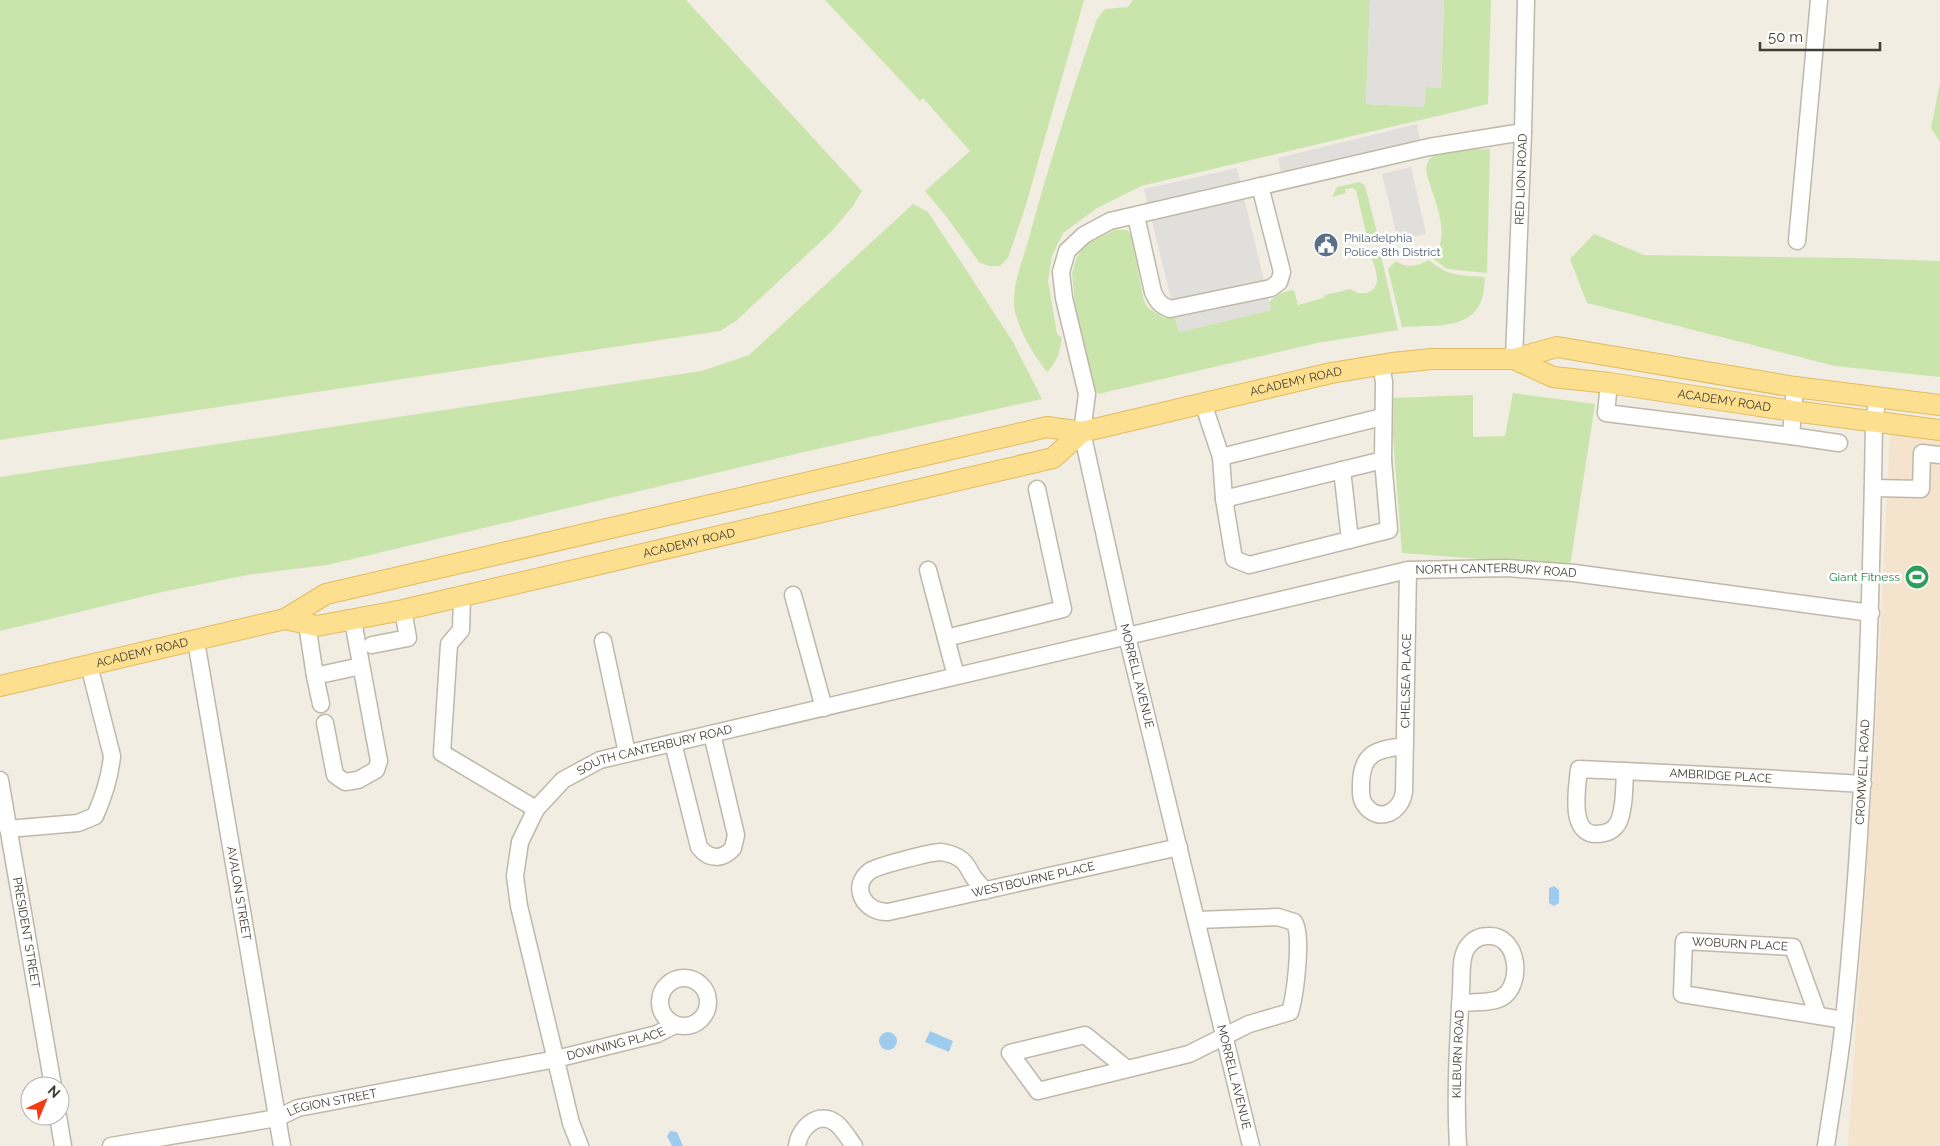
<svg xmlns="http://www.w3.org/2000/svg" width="1940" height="1146" font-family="Raleway,sans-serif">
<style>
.commercial{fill:#f4e4cd}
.green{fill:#cae5ab}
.parking{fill:#e1dfdb}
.water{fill:#9eccee}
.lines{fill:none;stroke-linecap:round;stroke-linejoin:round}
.minor-casing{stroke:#bfb8a8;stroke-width:19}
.major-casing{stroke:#e1bc60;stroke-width:22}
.minor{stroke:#fff;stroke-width:16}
.major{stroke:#fddf90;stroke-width:20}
.labels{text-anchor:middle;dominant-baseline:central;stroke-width:5;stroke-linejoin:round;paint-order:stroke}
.street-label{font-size:12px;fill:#423d33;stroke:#fff}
.service-label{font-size:12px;fill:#4e5e75;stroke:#fff;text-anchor:start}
.leisure-label{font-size:12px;fill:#27864d;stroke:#fff;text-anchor:end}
</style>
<rect width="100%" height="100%" fill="#f1ede3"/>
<path class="commercial" d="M 1890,432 L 1940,438 L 1940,1146 L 1848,1146 L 1876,726 Z"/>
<path class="green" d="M 0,0 L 686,0 L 862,191 L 853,206 L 831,232 L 736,321 L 720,331 L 0,440 Z
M 825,0 L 1084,0 L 1025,208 L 1008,258 L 1000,266 L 988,266 L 979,262 L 946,216 L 925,191 L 970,151 L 923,98 L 920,101 Z
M 1133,0 L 1370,0 L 1366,104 L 1424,107 L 1425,87 L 1441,88 L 1444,0 L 1491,0 L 1488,104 L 1141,186 L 1097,208 L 1063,233 L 1052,256 L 1048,281 L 1057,334 L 1062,338 C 1060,352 1057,362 1047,372 C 1033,354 1021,334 1015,312 C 1010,289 1023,260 1029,238 C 1049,164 1072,92 1097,19 L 1105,9 L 1128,7 Z
M 1940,83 L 1940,142 L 1931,128 Z
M 1490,149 L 1487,273 L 1447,269 L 1432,258 C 1453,237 1434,200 1427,175 C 1426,169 1426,165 1429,160 C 1437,148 1477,149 1490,149 Z
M 1360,182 L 1365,186 L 1378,236 L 1376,239 L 1368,241 L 1365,239 L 1367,237 L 1356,190 L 1353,188 L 1345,189 L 1346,193 L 1332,197 L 1337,187 Z
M 913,204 L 928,212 L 961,262 L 1013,342 L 1042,399 L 817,449 L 327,565 L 253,574 L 162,592 L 0,631 L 0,477 L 702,371 L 749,355 Z
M 1115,230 L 1127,230 L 1131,234 L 1144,301 L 1148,308 L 1164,318 L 1175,317 L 1179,332 L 1271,310 L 1269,302 C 1277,295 1283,291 1294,290 L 1298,305 L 1323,298 L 1325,295 L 1351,289 C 1360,297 1377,294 1377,279 C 1377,272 1373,259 1369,253 L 1370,249 L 1377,248 L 1380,251 L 1398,330 L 1317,343 L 1098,394 L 1095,389 L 1075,304 L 1072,273 L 1076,259 L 1083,248 L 1090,242 Z
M 1594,234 L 1644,255 L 1853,258 L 1940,261 L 1940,377 L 1835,366 L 1587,303 L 1570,259 Z
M 1429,260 C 1448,277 1461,275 1485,277 C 1484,287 1484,298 1478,307 C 1465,330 1425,325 1402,327 L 1388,269 L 1396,261 C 1407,269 1418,266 1429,260 Z
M 1513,393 L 1595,404 L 1570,566 L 1402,553 L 1390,398 L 1473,395 L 1473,437 L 1505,436 Z"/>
<path class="parking" d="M 1370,0 L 1444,0 L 1441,88 L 1426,87 L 1424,107 L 1366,104 Z
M 1417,124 L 1420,140 L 1281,173 L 1278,158 Z
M 1411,167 L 1426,234 L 1398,240 L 1382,174 Z
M 1237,168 L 1271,310 L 1179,332 L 1144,189 Z"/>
<path class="water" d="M 1554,886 L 1559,890 L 1559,903 L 1554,906 L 1549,903 L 1549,888 Z
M 930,1031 L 953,1041 L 949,1052 L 925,1042 Z
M879 1041a9 9 0 1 1 18 0a9 9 0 1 1-18 0Z
M 670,1131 L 677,1132 L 683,1146 L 672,1146 L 667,1136 Z"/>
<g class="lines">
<defs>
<g id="minor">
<path d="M 1136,216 L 1153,292 C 1157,301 1160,305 1170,309 L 1271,288 L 1279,282 L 1282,272 L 1260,186"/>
<path d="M 1797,241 L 1819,0"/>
<path id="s1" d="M 1514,359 L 1523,132 L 1526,0"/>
<path d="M 1609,383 L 1606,413 L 1791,436 L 1795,387"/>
<path d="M 1203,403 L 1221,457 L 1224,499 L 1383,460 L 1384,382 L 1381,365"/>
<path d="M 1791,436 L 1839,443"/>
<path d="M 1221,457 L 1382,417"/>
<path d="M 1342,470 L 1350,540"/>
<path d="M 1873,488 L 1921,489 L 1922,453 L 1940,455"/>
<path d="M 1224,499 L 1234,559 L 1249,565 L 1389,530 L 1383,460"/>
<path d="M 928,570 L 956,676"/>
<path d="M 793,595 L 824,708"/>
<path d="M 462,597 L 461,630 L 449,644 L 442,753 L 536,809"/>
<path d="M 307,624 L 315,676 L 321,704"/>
<path d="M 946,638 L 1063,609 L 1037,489"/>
<path id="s2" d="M 196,641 L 282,1146"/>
<path d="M 603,641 L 627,753"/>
<path d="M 372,645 L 408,638 L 403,610"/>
<path d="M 315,676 L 361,666"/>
<path d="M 325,723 L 335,775 L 345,782 L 358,780 L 376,770 L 379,761 L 353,621"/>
<path d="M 673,743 L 699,847 C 709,860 723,860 733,848 L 736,835 L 712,734"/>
<path id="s3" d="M 1405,746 C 1378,749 1362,752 1361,783 C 1361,791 1360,799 1365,805 C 1379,824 1401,812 1404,792 L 1408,570"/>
<path id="s4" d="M 1625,771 C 1624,786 1625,804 1620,818 C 1618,826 1611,832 1604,833 C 1567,842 1577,789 1579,769 C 1673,773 1768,778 1863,784"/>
<path id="s5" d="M 0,780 L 53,1086"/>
<path d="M 8,829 L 78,823 L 95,816 C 104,796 110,777 112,756 L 89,665"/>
<path id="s6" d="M 985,891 C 982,887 978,883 975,879 C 969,872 968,863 959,858 C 953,854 947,853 941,852 C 931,852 877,866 870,871 C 849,887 865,913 888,912 L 1179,847"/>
<circle cx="684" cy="1002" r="24"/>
<path d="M 1818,1016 L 1793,947 L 1684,941 L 1682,994 L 1844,1020"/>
<path d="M 1127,1069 L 1085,1035 L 1010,1053 L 1038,1091 L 1189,1054 L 1249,1024 L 1290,1012 C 1295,996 1303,934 1294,922 L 1278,917 L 1197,920"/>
<path d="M 58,1116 L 63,1146"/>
<path id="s7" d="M 111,1146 L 277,1118 L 298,1108 L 556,1059 L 657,1034 L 675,1025"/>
<path id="s8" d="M 580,1146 L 571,1123 L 519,906 L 515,876 L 520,842 L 536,809 L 563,780 L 600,760 L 1408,570 L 1507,568 L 1574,573 L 1871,613"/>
<path d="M 797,1146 C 799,1128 819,1109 837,1124 C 843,1129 849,1139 854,1146"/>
<path d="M 1251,1146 L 1127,636 L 1082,432 L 1087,394 L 1064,298 L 1061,272 L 1067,251 L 1084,235 L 1110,221 L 1429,147 L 1523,132"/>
<path id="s9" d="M 1458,1146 C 1455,1094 1458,1042 1461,990 C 1462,977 1460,960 1466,949 C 1471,941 1478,936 1488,936 C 1519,934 1524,986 1501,998 C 1492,1003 1471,1002 1460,1003"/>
<path id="s10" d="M 1826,1146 C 1832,1104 1840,1061 1844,1019 C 1864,820 1871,621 1874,421 L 1878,397"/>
</g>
<g id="major">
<path id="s11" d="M 1514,359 L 1553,377 L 1609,383 L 1793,411 L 1940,430"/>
<path id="s12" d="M 285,619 L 317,626 L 403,610 L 1053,458 L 1082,432"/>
<path id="s13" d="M 0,686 L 285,619 L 326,594 L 1047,427 L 1082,432 L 1331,373 L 1392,363 L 1432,359 L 1514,359 L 1557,347 L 1795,387 L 1940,405"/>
</g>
</defs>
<use href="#minor" class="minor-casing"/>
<use href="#major" class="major-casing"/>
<use href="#minor" class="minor"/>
<use href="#major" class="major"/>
</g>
<defs>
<symbol id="civic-disc" viewBox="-11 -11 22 22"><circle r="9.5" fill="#5c6f8a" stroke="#fff"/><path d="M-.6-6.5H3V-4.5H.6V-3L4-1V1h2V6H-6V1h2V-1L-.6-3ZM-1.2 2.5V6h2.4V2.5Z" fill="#fff"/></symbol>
<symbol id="stadium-disc" viewBox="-11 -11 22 22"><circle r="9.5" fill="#2e9e5b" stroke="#fff"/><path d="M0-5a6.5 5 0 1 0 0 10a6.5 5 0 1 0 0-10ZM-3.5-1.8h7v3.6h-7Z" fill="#fff"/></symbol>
</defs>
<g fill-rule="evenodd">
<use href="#civic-disc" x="1312" y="231" width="28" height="28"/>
<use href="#stadium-disc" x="1903" y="563" width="28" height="28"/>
</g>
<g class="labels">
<g class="street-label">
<text stroke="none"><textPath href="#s1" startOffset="180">RED LION ROAD</textPath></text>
<text stroke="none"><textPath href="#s13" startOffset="1336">ACADEMY ROAD</textPath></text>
<text stroke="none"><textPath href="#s11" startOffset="216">ACADEMY ROAD</textPath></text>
<text stroke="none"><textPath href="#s12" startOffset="414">ACADEMY ROAD</textPath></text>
<text stroke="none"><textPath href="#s8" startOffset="1349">NORTH CANTERBURY ROAD</textPath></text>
<text stroke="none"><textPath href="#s13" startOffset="146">ACADEMY ROAD</textPath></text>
<text transform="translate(1137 676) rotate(76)">MORRELL AVENUE</text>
<text stroke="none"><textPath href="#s3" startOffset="254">CHELSEA PLACE</textPath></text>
<text stroke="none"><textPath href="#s8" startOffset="486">SOUTH CANTERBURY ROAD</textPath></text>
<text stroke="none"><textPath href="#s10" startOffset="376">CROMWELL ROAD</textPath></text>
<text stroke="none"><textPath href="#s4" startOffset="296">AMBRIDGE PLACE</textPath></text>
<text stroke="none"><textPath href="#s6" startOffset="345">WESTBOURNE PLACE</textPath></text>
<text stroke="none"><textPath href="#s2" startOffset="256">AVALON STREET</textPath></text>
<text stroke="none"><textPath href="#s5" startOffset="155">PRESIDENT STREET</textPath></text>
<text transform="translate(1740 944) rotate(3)">WOBURN PLACE</text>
<text stroke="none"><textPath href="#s7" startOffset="516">DOWNING PLACE</textPath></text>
<text stroke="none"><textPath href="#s9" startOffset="92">KILBURN ROAD</textPath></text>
<text transform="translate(1234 1077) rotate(76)">MORRELL AVENUE</text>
<text stroke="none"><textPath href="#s7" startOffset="226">LEGION STREET</textPath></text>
</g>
<g class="service-label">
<text x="1344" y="238">Philadelphia<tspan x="1344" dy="14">Police 8th District</tspan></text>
</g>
<g class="leisure-label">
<text x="1900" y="577">Giant Fitness</text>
</g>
</g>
<g transform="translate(45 1101) rotate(44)"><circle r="24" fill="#ffffff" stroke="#b3b1ad"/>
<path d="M0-4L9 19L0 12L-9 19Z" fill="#f73a14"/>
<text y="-8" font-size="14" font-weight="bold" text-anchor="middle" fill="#423d33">N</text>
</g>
<path d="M1760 42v8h120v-8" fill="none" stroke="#423d33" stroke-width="2.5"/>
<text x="1768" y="42" font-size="15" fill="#423d33" stroke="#ffffff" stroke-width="4" paint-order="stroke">50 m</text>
</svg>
